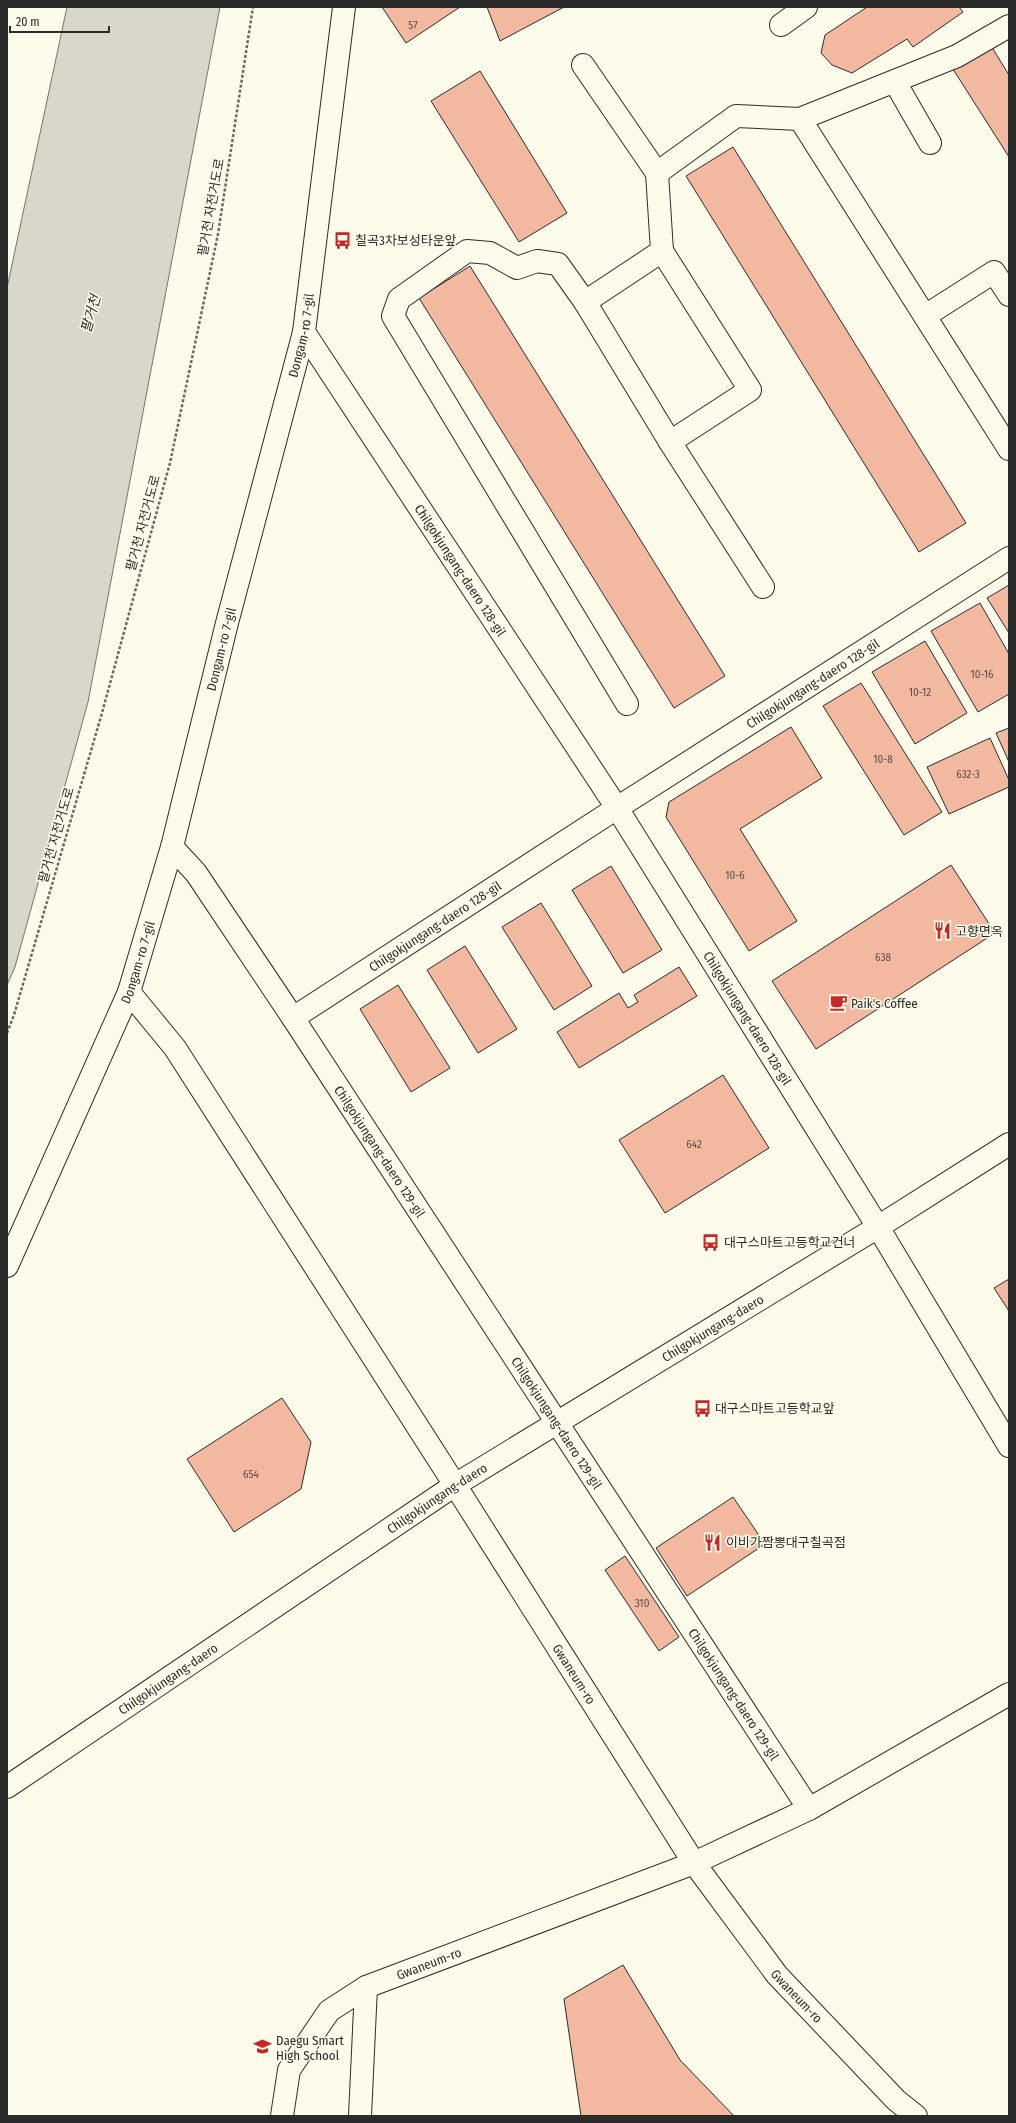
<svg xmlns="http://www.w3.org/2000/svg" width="1016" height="2123" font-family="'Fira Sans Condensed','Noto Sans KR',sans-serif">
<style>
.water{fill:#d8d7c9;stroke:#74746e}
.building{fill:#f2b8a0;stroke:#2b2b2b}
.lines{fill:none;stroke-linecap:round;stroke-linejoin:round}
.minor-casing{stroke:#2b2b2b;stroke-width:24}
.major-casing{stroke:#2b2b2b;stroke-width:24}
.path{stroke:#6a6964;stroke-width:2.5;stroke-dasharray:3 2;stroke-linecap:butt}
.minor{stroke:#fdfbea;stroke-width:22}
.major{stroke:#fdfbea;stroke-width:22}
.labels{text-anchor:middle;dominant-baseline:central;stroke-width:3;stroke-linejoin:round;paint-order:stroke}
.number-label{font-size:11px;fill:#5d4e48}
.street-label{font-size:13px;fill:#2b2b2b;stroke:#fdfbea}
.poi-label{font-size:13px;fill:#2b2b2b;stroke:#fdfbea;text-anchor:start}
.water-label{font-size:14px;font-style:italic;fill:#2b2b2b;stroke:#fdfbea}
</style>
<rect width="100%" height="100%" fill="#fdfbea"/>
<path class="water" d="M 67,7 L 220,7 L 88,702 L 15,967 L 7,985 L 7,288 Z"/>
<path class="building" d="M 382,7 L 460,7 L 406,43 Z
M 487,7 L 564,7 L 500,41 Z
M 867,7 L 959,7 L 963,12 L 913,47 L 907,39 L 852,73 L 832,65 L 821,53 L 825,35 Z
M 988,41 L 1009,75 L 1009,157 L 951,66 Z
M 480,71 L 567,213 L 519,242 L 431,101 Z
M 733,147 L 966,523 L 919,552 L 686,176 Z
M 470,266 L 725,676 L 674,708 L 419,298 Z
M 1009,585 L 1009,633 L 987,598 Z
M 980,603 L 1009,654 L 1009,694 L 978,712 L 931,631 Z
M 925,641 L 967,713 L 915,744 L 872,672 Z
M 861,683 L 942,812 L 904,835 L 823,706 Z
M 791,727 L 822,778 L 740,829 L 797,921 L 749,951 L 666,817 L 669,802 Z
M 1009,728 L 1009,762 L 996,733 Z
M 990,738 L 1009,780 L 1009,787 L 949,814 L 927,767 Z
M 951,865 L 995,933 L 816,1049 L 772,981 Z
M 611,866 L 662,950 L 623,973 L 572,890 Z
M 541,903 L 592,986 L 554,1010 L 502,927 Z
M 465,946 L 517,1029 L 478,1053 L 427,970 Z
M 679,967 L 697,996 L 579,1068 L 557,1032 L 619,993 L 628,1008 L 638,1002 L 634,995 Z
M 398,985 L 450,1068 L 411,1092 L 360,1009 Z
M 723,1075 L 769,1148 L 665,1213 L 619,1140 Z
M 1009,1279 L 1009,1311 L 994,1288 Z
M 282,1398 L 311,1442 L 301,1489 L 234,1532 L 187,1459 Z
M 733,1497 L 765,1544 L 687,1596 L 656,1548 Z
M 625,1556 L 679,1637 L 659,1651 L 605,1570 Z
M 623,1965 L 680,2060 L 734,2116 L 581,2116 L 564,1999 Z"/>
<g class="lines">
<defs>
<g id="minor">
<path d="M 781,25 L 806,7"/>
<path d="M 583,65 L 657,173"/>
<path d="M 895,82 L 930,143"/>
<path d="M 800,119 L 1009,449"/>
<path d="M 662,251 L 750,390 L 670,442"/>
<path d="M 585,302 L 558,264 L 537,261 L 517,268 L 490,253 L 467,251 L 399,299 L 393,316 L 627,704"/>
<path d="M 925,316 L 994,272 L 1009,295"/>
<path id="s1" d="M 304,332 L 617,808 L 878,1227 L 1009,1446"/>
<path d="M 763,587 L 670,442 L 585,302 L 662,251 L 657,173 L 736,116 L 800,119 L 957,56 L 1009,26"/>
<path id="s2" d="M 172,847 L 196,873 L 293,1018 L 809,1809"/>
<path id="s3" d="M 293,1018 L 617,808 L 1009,558"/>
<path id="s4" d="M 7,1266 L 129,992 L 172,847 L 227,623 L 304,332 L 344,7"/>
<path id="s5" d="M 282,2116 L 289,2070 L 329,2011 L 366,1987 L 694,1863 L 809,1809 L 1009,1694"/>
<path d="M 360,2116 L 366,1987"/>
</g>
<g id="major">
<path id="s6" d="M 129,992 L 175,1048 L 455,1485 L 694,1863 L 777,1975 L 896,2100 L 916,2116"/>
<path id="s7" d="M 7,1787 L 455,1485 L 878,1227 L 1009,1144"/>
</g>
</defs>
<use href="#minor" class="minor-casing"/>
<use href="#major" class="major-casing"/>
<path class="path" d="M 7,1033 L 14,1015 L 102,713 L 170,463 L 218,234 L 253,7"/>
<use href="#minor" class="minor"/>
<use href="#major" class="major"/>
</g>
<defs>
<symbol id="bus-bare" viewBox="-9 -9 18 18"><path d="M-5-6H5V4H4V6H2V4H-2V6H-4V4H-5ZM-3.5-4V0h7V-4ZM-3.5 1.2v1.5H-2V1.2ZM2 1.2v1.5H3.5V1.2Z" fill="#c62828" stroke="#fdfbea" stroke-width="2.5" paint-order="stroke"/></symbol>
<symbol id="restaurant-bare" viewBox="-9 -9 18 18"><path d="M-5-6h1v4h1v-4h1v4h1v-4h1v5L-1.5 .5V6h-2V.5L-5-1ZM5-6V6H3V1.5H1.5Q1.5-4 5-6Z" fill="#c62828" stroke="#fdfbea" stroke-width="2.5" paint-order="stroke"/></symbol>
<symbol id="cafe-bare" viewBox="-9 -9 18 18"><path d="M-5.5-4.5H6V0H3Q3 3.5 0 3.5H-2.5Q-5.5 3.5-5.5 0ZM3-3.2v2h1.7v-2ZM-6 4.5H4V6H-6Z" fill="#c62828" stroke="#fdfbea" stroke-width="2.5" paint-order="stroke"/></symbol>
<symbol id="school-bare" viewBox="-9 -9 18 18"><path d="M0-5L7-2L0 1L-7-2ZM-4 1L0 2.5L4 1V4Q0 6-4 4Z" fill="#c62828" stroke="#fdfbea" stroke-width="2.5" paint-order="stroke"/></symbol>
</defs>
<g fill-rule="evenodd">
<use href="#bus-bare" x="330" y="228" width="25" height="25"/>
<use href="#restaurant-bare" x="930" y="918" width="25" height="25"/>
<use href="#cafe-bare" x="826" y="990" width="25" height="25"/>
<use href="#bus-bare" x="698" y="1230" width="25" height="25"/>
<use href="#bus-bare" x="690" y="1396" width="25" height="25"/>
<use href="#restaurant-bare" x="700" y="1530" width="25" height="25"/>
<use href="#school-bare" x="250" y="2034" width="25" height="25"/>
</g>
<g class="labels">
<g class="number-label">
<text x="413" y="25">57</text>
<text x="982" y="674">10-16</text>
<text x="920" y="692">10-12</text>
<text x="883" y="759">10-8</text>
<text x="968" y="774">632-3</text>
<text x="735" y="875">10-6</text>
<text x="883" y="957">638</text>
<text x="694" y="1144">642</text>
<text x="251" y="1474">654</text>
<text x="642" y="1603">310</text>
</g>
<g class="street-label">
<text transform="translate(211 207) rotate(-80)">팔거천 자전거도로</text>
<text stroke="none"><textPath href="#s4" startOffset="979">Dongam-ro 7-gil</textPath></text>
<text transform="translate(143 523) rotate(-75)">팔거천 자전거도로</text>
<text stroke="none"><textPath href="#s1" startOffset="285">Chilgokjungang-daero 128-gil</textPath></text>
<text stroke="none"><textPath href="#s4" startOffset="655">Dongam-ro 7-gil</textPath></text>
<text stroke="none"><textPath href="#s3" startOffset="618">Chilgokjungang-daero 128-gil</textPath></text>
<text transform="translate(56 835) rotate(-74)">팔거천 자전거도로</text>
<text stroke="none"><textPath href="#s3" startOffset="169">Chilgokjungang-daero 128-gil</textPath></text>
<text stroke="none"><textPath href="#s4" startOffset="331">Dongam-ro 7-gil</textPath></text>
<text stroke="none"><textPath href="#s1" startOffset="817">Chilgokjungang-daero 128-gil</textPath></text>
<text stroke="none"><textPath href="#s2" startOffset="369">Chilgokjungang-daero 129-gil</textPath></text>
<text stroke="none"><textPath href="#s7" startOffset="842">Chilgokjungang-daero</textPath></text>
<text stroke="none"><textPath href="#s2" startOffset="693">Chilgokjungang-daero 129-gil</textPath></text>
<text stroke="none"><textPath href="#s7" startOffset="518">Chilgokjungang-daero</textPath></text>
<text stroke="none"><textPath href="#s6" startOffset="815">Gwaneum-ro</textPath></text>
<text stroke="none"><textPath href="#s7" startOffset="194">Chilgokjungang-daero</textPath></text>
<text stroke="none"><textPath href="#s2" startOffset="1017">Chilgokjungang-daero 129-gil</textPath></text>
<text stroke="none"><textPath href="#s5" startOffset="229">Gwaneum-ro</textPath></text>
<text stroke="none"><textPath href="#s6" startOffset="1207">Gwaneum-ro</textPath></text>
</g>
<g class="poi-label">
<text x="355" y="240">칠곡3차보성타운앞</text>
<text x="955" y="931">고향면옥</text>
<text x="851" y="1003">Paik's Coffee</text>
<text x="724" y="1242">대구스마트고등학교건너</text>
<text x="715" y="1408">대구스마트고등학교앞</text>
<text x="726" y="1542">이비가짬뽕대구칠곡점</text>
<text x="276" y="2040">Daegu Smart<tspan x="276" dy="15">High School</tspan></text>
</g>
<g class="water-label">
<text transform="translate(91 314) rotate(-74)">팔거천</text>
</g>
</g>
<rect width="1016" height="2123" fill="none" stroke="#2b2b2b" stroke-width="16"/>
<path d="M10 26v6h99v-6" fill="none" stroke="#2b2b2b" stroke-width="2"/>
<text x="16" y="26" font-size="12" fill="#2b2b2b" stroke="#fdfbea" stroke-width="3" paint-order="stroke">20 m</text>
</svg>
